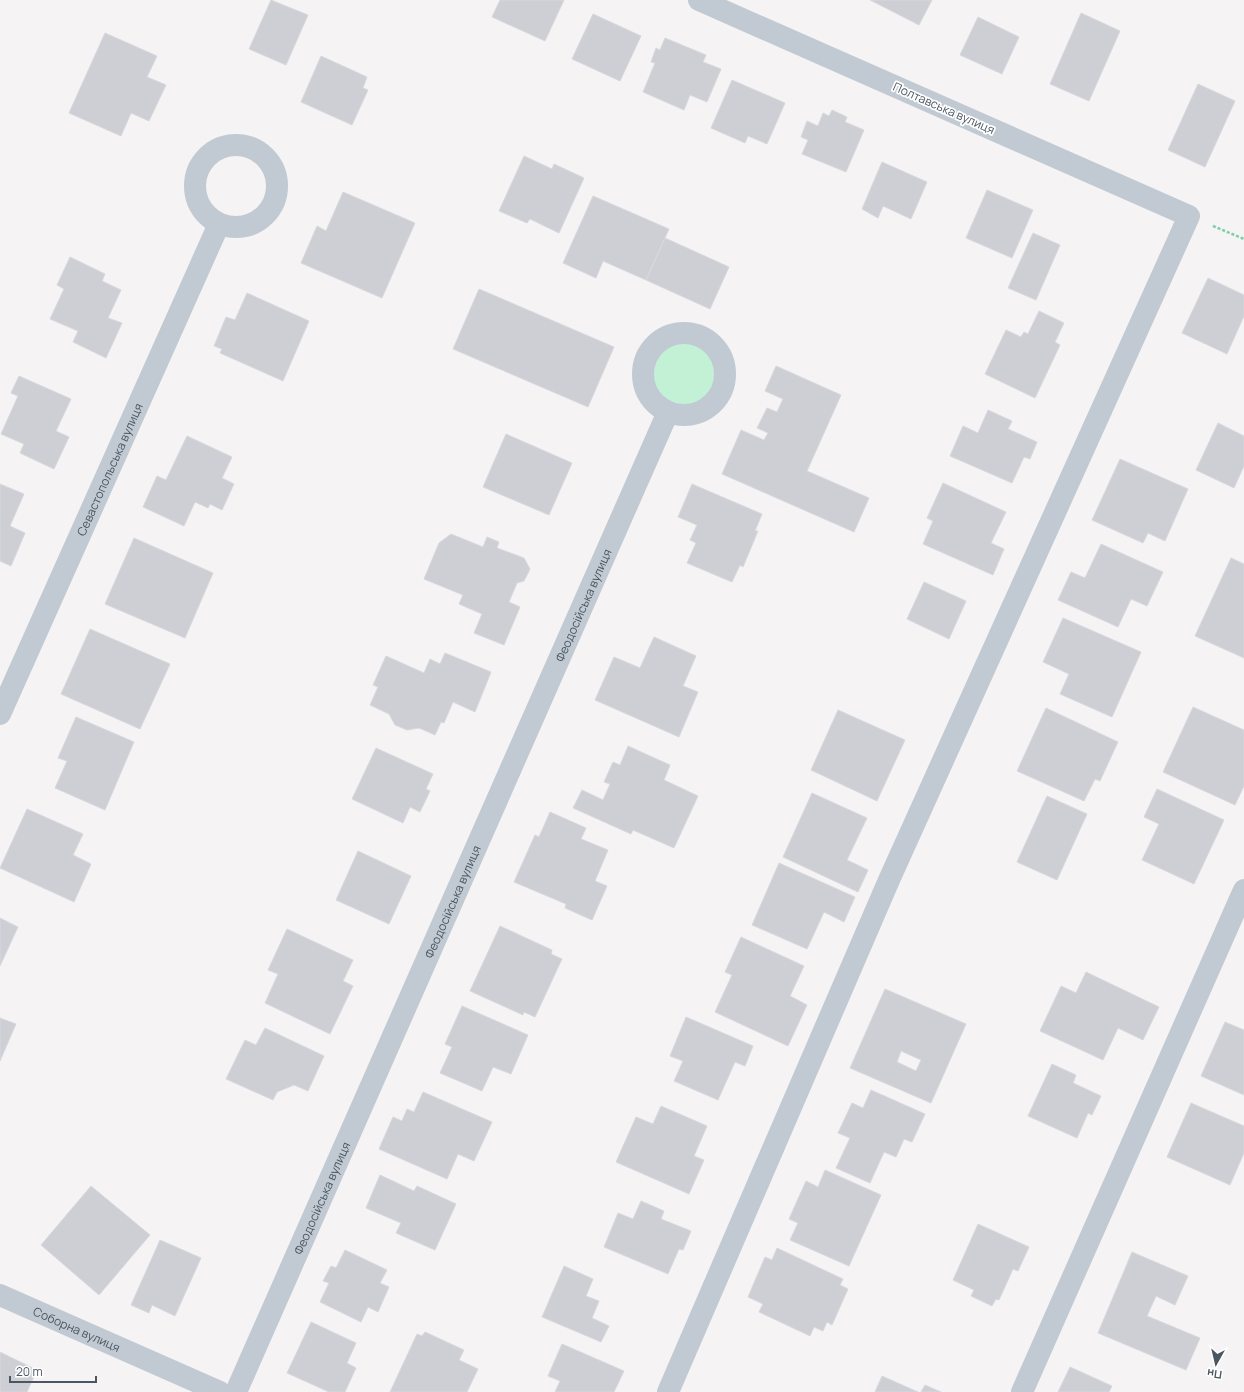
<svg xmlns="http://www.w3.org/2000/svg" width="1244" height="1392" font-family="Manrope,sans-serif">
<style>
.green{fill:#c3f1d5}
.building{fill:#cdcfd5;stroke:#d7d9de;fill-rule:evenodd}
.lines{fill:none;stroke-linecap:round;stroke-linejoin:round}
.path{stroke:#7ad0a6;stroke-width:2.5;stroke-dasharray:3 2;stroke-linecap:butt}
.minor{stroke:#c1cad2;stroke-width:22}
.labels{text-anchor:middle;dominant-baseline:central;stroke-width:3.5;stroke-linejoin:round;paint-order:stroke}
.street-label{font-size:12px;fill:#4a5661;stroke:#fff}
</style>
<rect width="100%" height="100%" fill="#f5f3f3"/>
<path class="green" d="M643 374a41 41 0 1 1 82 0a41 41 0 1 1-82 0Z"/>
<path class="building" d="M 271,0 L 308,15 L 286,65 L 249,49 Z
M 500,0 L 564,0 L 545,41 L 492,17 Z
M 870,0 L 932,0 L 919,25 Z
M 1081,13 L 1120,31 L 1089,101 L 1050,84 Z
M 593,14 L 641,36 L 620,81 L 572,59 Z
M 978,17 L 1019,37 L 1002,74 L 960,55 Z
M 105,33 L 157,56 L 147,77 L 166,85 L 149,121 L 131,113 L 121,136 L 69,113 Z
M 665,38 L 706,55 L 703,62 L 721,69 L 707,102 L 690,95 L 684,110 L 643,92 L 655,63 L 651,62 L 656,48 L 660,50 Z
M 321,56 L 367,77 L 363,88 L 368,90 L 352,125 L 301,102 Z
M 732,80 L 785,103 L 767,144 L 748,136 L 745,143 L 711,128 Z
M 1198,84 L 1235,101 L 1205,167 L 1168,150 Z
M 832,110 L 847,117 L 845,122 L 864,130 L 846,172 L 802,154 L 808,140 L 801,137 L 807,121 L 818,126 L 823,113 L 829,116 Z
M 524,156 L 552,169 L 554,164 L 584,178 L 559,233 L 530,219 L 527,223 L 499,211 Z
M 882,162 L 927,182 L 911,219 L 883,206 L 878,218 L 862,209 Z
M 987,190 L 1033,210 L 1012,258 L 966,238 Z
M 343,192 L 415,223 L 382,298 L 301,263 L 317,226 L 326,231 Z
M 593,196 L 669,229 L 646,280 L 603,261 L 596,278 L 563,263 Z
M 1033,233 L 1060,245 L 1036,300 L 1008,288 Z
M 665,238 L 729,267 L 710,309 L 646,280 Z
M 70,257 L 105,274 L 102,281 L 121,290 L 108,318 L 122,323 L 106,358 L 73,342 L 78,331 L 50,319 L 64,289 L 57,285 Z
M 1208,278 L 1244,295 L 1244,316 L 1227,354 L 1182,333 Z
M 479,289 L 614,347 L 588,407 L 453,349 Z
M 247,293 L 309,321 L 283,381 L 220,353 L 222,349 L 214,346 L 226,317 L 235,320 Z
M 1039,311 L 1064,323 L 1055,342 L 1060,345 L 1035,398 L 985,374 L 1006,330 L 1021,337 L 1024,332 L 1028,334 Z
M 776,366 L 841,395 L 807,471 L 869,498 L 854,532 L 722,474 L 741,430 L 764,440 L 768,433 L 757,428 L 767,408 L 777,412 L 783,399 L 765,391 Z
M 19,376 L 71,399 L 56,431 L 69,437 L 54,469 L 20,453 L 24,444 L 1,434 L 18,396 L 11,393 Z
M 988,410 L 1012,421 L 1008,429 L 1037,442 L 1030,459 L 1024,457 L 1012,483 L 950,456 L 963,426 L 978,433 Z
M 1218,423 L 1244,436 L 1244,466 L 1234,488 L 1196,470 Z
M 506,434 L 572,463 L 549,515 L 483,487 Z
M 187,436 L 232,457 L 222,478 L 234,484 L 222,510 L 210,504 L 208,508 L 195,502 L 184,526 L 143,507 L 157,476 L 166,480 Z
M 1120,459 L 1188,489 L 1165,541 L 1148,533 L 1143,543 L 1092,520 Z
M 943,483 L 1006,512 L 991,543 L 1004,549 L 993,575 L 923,544 L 933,521 L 927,518 Z
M 0,484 L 24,494 L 10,526 L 25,533 L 11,566 L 0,561 Z
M 692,484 L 762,514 L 755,531 L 758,531 L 743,567 L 740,565 L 732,582 L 687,563 L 696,543 L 690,540 L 697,525 L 678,517 Z
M 451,534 L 483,547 L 487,537 L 499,542 L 497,548 L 524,558 L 530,569 L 524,581 L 517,583 L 509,602 L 520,607 L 504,645 L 474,633 L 482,614 L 459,604 L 463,595 L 424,579 L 439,543 Z
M 134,538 L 213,573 L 185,638 L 105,604 Z
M 1101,544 L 1163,572 L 1147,606 L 1131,599 L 1118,627 L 1058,600 L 1071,572 L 1085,578 Z
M 1231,558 L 1244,564 L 1244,658 L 1195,636 Z
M 924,582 L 966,601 L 949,639 L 907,619 Z
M 1063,618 L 1141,652 L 1112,717 L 1060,694 L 1069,674 L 1043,662 Z
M 90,629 L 170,664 L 140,729 L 61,694 Z
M 654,637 L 696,656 L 683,686 L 698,692 L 679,737 L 595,700 L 614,657 L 640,668 Z
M 445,653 L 491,672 L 475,712 L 453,702 L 444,723 L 441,722 L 435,735 L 419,728 L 407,730 L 395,725 L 389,714 L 370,705 L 378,687 L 373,685 L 386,656 L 424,673 L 430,659 L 440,664 Z
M 1193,707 L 1244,730 L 1244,786 L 1235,805 L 1163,772 Z
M 1046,708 L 1118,742 L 1100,781 L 1095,779 L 1084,801 L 1017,771 Z
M 838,710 L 905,740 L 877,801 L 811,770 Z
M 76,717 L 134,742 L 105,810 L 55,788 L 67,761 L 58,758 Z
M 628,746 L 670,765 L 664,780 L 698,796 L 674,848 L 633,830 L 631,834 L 573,808 L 582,790 L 603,800 L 610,784 L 604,782 L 613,762 L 620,765 Z
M 376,748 L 433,774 L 426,789 L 430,791 L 420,812 L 410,807 L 403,823 L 352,799 Z
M 1157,789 L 1224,820 L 1194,884 L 1142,860 L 1159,824 L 1144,817 Z
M 812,793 L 867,818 L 847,860 L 868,870 L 858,892 L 783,857 Z
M 1047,796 L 1087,814 L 1057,880 L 1017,862 Z
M 27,809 L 83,834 L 73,855 L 91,864 L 74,902 L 0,868 Z
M 550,812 L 586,828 L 581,839 L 608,850 L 595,881 L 607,886 L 592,920 L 565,908 L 566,904 L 514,882 L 535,835 L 539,837 Z
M 358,851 L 411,876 L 389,924 L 336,900 Z
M 779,863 L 855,897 L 844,922 L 824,912 L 807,949 L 752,925 Z
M 0,918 L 18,927 L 0,966 Z
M 500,926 L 552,950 L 551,954 L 562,959 L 535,1017 L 524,1012 L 523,1015 L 470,991 Z
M 287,929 L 353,960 L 343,981 L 353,986 L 330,1034 L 265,1003 L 278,974 L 268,970 Z
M 741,937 L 804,966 L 790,996 L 807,1005 L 788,1046 L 715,1012 L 732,975 L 725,972 Z
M 1086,972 L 1159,1007 L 1143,1040 L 1118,1028 L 1103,1060 L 1040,1031 L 1061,986 L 1076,993 Z
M 885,989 L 966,1024 L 931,1103 L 850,1068 ZM 901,1051 L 921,1060 L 916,1071 L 897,1062 Z
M 462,1006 L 528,1035 L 511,1074 L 493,1067 L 482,1091 L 440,1073 L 452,1047 L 445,1044 Z
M 686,1017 L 753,1046 L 745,1066 L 735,1062 L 718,1100 L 674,1081 L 683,1061 L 670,1056 Z
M 0,1018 L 16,1024 L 0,1061 Z
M 1225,1022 L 1244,1030 L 1244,1095 L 1201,1076 Z
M 265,1028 L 324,1056 L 308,1091 L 294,1085 L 277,1092 L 273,1100 L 226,1079 L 245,1040 L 256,1045 Z
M 1052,1064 L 1076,1075 L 1073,1083 L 1101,1096 L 1092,1115 L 1088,1113 L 1077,1138 L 1028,1116 Z
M 871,1090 L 925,1114 L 912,1142 L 904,1139 L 896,1157 L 884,1152 L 870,1183 L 836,1168 L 850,1138 L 838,1133 L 852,1103 L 863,1108 Z
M 423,1092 L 492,1122 L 474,1161 L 458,1154 L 447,1179 L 379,1149 L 393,1117 L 402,1121 L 407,1109 L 414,1112 Z
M 1191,1103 L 1244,1126 L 1244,1153 L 1230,1185 L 1167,1157 Z
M 661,1106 L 707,1126 L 694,1156 L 704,1160 L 689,1194 L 616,1162 L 636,1117 L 653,1124 Z
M 825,1170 L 881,1195 L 849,1266 L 790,1240 L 798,1223 L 789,1219 L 806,1181 L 818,1187 Z
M 380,1175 L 414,1191 L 417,1186 L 456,1204 L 435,1250 L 396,1233 L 401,1223 L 366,1208 Z
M 91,1186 L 150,1235 L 99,1295 L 41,1245 Z
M 641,1201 L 664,1211 L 661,1219 L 691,1231 L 683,1250 L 679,1249 L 668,1274 L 604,1247 L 618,1213 L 633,1219 Z
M 978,1224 L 1029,1247 L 1018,1271 L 1013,1269 L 999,1300 L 996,1299 L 992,1306 L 971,1296 L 974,1290 L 953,1280 Z
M 160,1240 L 201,1258 L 175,1316 L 152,1305 L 149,1313 L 131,1305 Z
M 777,1248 L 843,1279 L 840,1285 L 848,1289 L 832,1325 L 827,1322 L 823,1331 L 814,1327 L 810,1336 L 759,1312 L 763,1304 L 748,1297 L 765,1257 L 772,1260 Z
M 345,1250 L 387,1270 L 380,1283 L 389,1287 L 378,1312 L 368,1307 L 361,1322 L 320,1302 L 329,1283 L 323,1281 L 331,1266 L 336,1268 Z
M 1132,1252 L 1188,1276 L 1175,1305 L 1156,1296 L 1147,1316 L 1200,1338 L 1186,1370 L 1098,1333 Z
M 564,1266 L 593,1279 L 586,1296 L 599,1301 L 592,1318 L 609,1326 L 601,1342 L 542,1317 Z
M 311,1322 L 356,1343 L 347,1363 L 356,1368 L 345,1392 L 329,1392 L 287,1373 Z
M 425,1332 L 464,1350 L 459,1360 L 478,1369 L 467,1392 L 390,1392 L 417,1334 L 422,1336 Z
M 562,1344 L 624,1371 L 614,1392 L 555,1392 L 560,1381 L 548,1376 Z
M 0,1352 L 37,1370 L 27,1392 L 0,1392 Z
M 1070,1367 L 1112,1386 L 1109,1392 L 1058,1392 Z
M 882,1376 L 918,1392 L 875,1392 Z
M 925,1385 L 941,1392 L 921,1392 Z"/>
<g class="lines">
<path class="path" d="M 1213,226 L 1244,239"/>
<g class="minor">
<circle cx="236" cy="186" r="41"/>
<circle cx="684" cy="374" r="41"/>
<path id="s1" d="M 0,714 L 219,224"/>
<path id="s2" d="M 0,1295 L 220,1392"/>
<path id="s3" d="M 236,1392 L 668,412"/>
<path d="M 668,1392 L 889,880 L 1189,216 L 699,0"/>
<path d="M 1022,1392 L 1244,890"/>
</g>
</g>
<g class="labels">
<g class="street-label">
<text transform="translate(944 108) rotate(24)">Полтавська вулиця</text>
<text stroke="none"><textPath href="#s1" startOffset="268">Севастопольська вулиця</textPath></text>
<text stroke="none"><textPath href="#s3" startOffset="860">Феодосійська вулиця</textPath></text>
<text stroke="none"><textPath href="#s3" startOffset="536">Феодосійська вулиця</textPath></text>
<text stroke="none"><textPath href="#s3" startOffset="212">Феодосійська вулиця</textPath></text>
<text stroke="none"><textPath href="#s2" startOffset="84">Соборна вулиця</textPath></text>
</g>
</g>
<g transform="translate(1216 1364) rotate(188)" stroke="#ffffff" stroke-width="3" paint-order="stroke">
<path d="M0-3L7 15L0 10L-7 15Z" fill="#4a5661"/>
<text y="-6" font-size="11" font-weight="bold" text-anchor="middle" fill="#4a5661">Пн</text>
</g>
<path d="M10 1376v6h86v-6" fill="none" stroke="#4a5661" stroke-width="2"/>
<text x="16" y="1376" font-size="12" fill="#4a5661" stroke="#ffffff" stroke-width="3" paint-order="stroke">20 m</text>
</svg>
